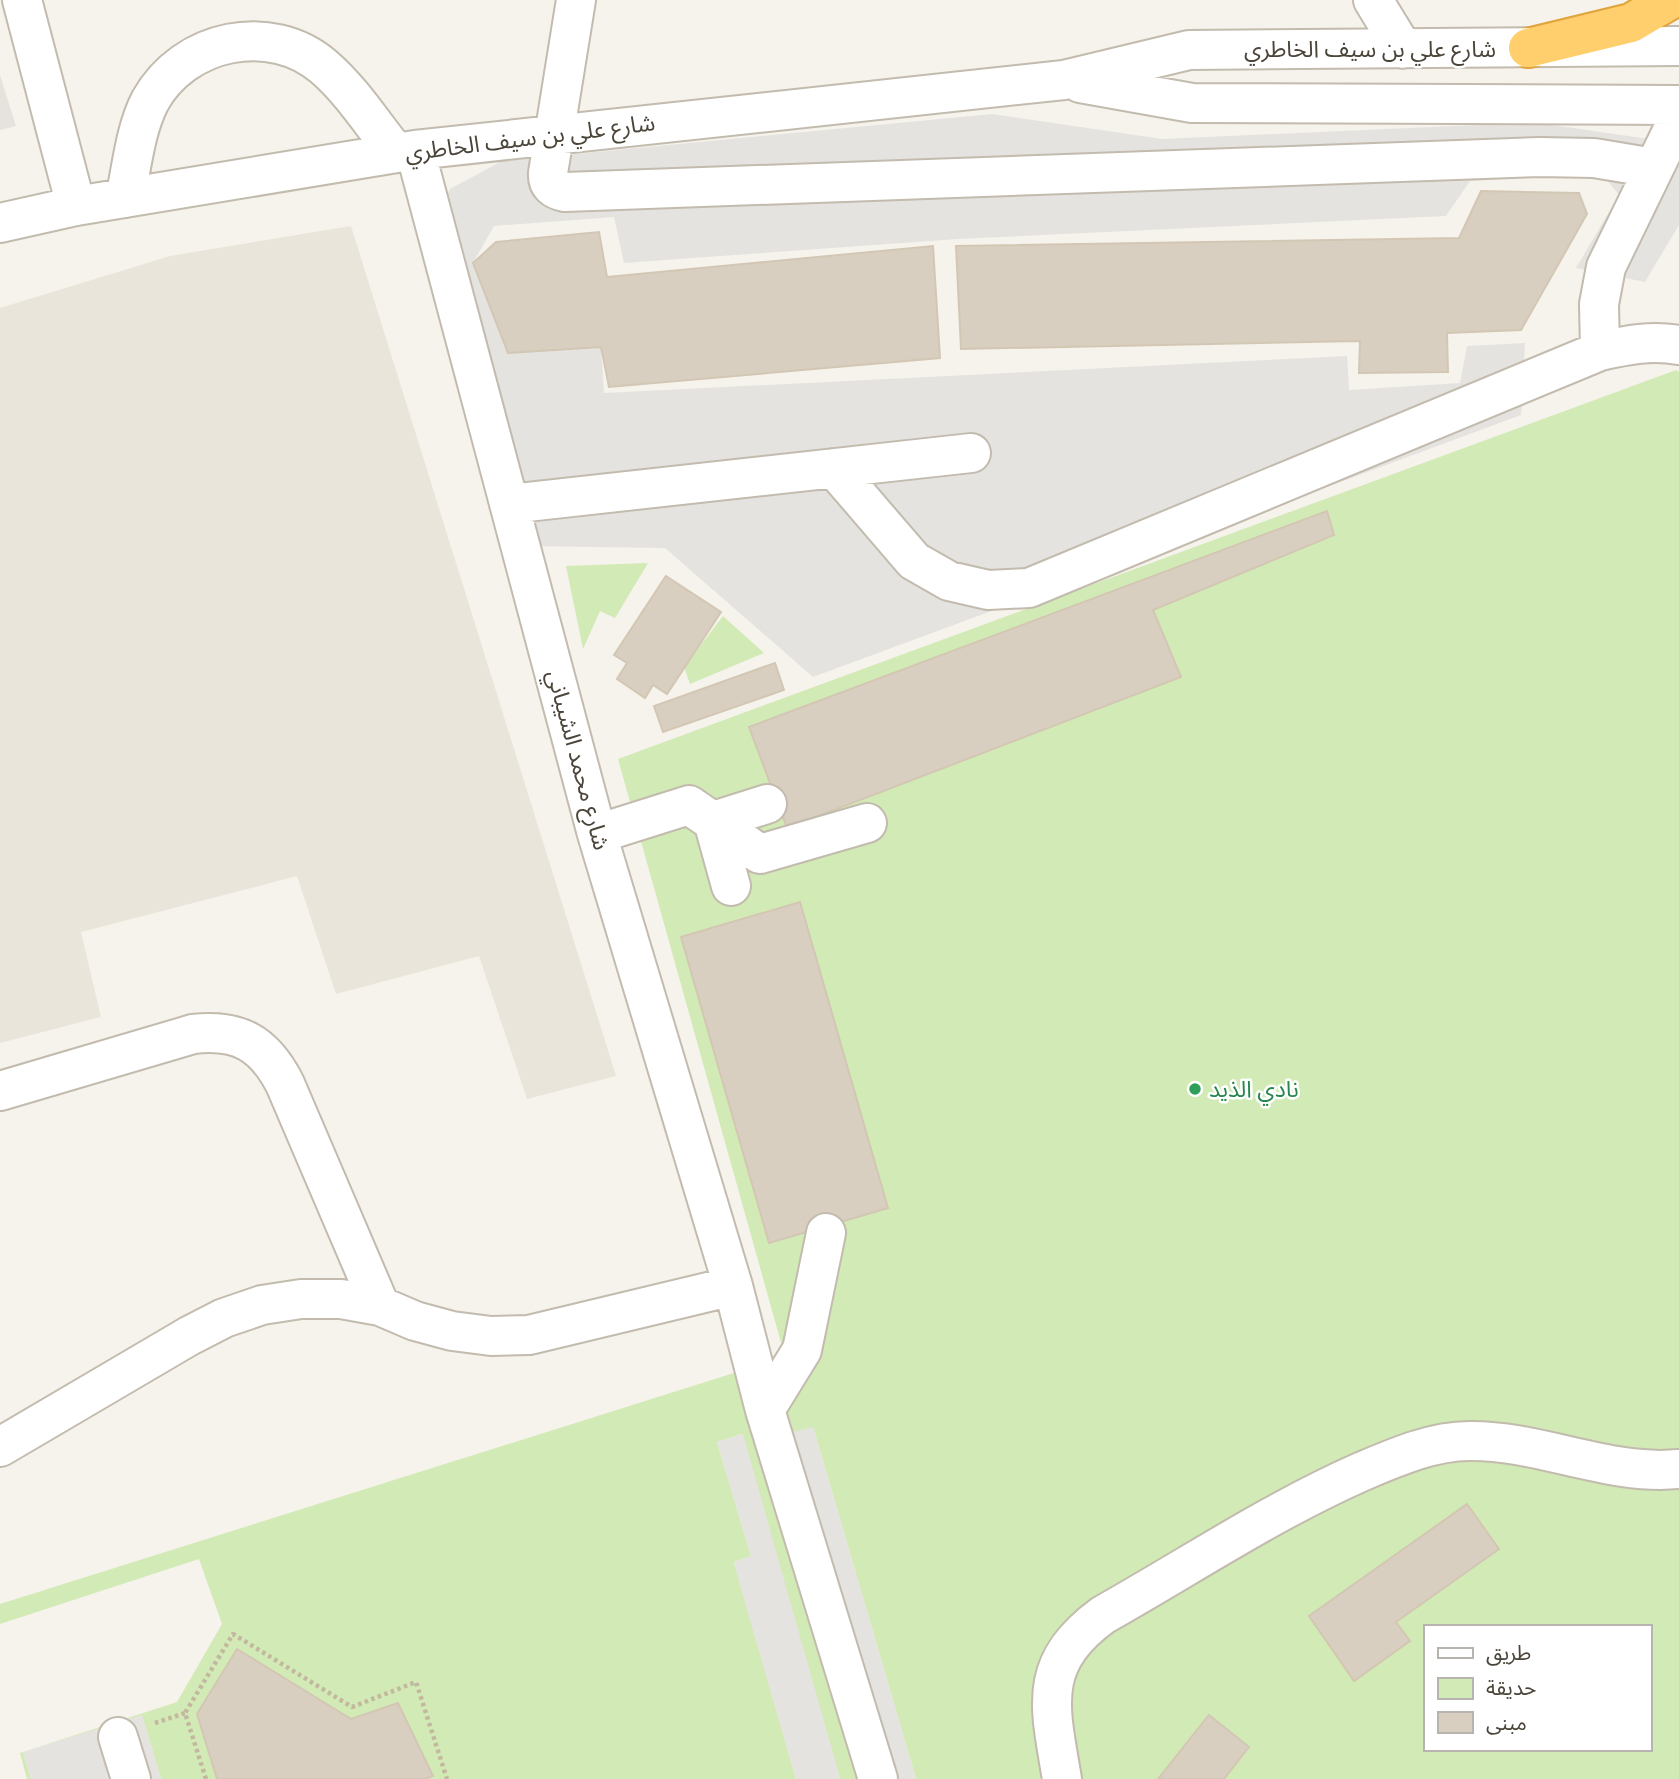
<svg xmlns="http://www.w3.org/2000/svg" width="1679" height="1779" font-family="Karla,'Noto Sans Arabic',sans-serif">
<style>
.residential{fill:#eae5da}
.industrial{fill:#e6e2dd}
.green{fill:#d2eab5;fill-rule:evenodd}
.parking{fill:#e5e3e0}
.building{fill:#d8cfc1;stroke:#d3c7b4;stroke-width:2}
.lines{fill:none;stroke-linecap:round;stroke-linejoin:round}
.minor-casing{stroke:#c2bbae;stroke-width:42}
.highway-casing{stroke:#e0a43c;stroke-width:42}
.path{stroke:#c4b79f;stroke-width:4.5;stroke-dasharray:3.5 3.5;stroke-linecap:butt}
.minor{stroke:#fff;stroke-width:38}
.highway{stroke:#ffcf6e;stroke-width:38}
.leisure-dot{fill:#2e9e5b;stroke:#fff;stroke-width:2.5}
.labels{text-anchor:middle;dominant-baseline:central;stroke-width:5;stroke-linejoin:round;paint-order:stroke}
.street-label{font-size:23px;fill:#4b4439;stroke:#fff}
.leisure-label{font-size:23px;fill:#27864d;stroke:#fff;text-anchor:start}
</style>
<rect width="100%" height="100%" fill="#f6f3ec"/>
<path class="residential" d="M 351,226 L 616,1076 L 527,1099 L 479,956 L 336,994 L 297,876 L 81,932 L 101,1017 L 0,1043 L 0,308 L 170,256 Z"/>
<path class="industrial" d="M 0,75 L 16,126 L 0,130 Z"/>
<path class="green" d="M 1676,370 L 1679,372 L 1679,1779 L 916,1779 L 813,1427 L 885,1779 L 840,1779 L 742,1434 L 717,1442 L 751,1556 L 734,1562 L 796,1779 L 161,1779 L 142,1716 L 23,1752 L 31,1779 L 27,1779 L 20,1753 L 177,1702 L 222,1624 L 199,1559 L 0,1624 L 0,1604 L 785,1357 L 618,759 ZM 1425,1627 L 1649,1627 L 1649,1749 L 1425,1749 Z
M 648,563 L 615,618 L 600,611 L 583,649 L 566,566 Z
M 723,616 L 764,653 L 690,684 L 684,667 Z"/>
<path class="parking" d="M 992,114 L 1162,139 L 1498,124 L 1552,125 L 1663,141 L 1679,147 L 1679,225 L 1645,282 L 1576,268 L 1619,195 L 1602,174 L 1470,181 L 1446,216 L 958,239 L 624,263 L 614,217 L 494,226 L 473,263 L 508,353 L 601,347 L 604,393 L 1347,356 L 1349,390 L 1460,383 L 1467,346 L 1525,343 L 1521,415 L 813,677 L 665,548 L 520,546 L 425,237 L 450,189 L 502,161 Z
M 813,1427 L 916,1779 L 885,1779 L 784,1434 Z
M 743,1434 L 840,1779 L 796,1779 L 745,1603 L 734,1562 L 751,1556 L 717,1442 Z
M 142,1715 L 161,1779 L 31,1779 L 23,1752 Z"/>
<path class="building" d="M 1481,191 L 1579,193 L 1587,214 L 1521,330 L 1447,333 L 1448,372 L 1359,373 L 1360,341 L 961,349 L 956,246 L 1459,238 Z
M 599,232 L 607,277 L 933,246 L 940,358 L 609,387 L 601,347 L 508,353 L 473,263 L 496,242 Z
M 1327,511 L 1334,535 L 1153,610 L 1181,677 L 787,828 L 749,727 Z
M 666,576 L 721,612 L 667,694 L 653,685 L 645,698 L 617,679 L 627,663 L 614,655 Z
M 775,663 L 784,690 L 663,732 L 654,706 Z
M 800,902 L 888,1208 L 769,1243 L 681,937 Z
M 1467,1504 L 1499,1549 L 1396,1622 L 1410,1641 L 1354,1681 L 1309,1616 Z
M 237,1649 L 351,1719 L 398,1703 L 433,1776 L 424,1779 L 217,1779 L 197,1714 Z
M 1209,1715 L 1249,1747 L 1224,1779 L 1158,1779 Z"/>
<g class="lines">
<defs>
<path id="minor" d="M 22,0 L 76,206
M 576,0 L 548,173 C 547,185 554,190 565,192 L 1540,157 L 1594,158 L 1654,168
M 1373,0 L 1403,49
M 1080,83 L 1192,103 L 1679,105
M 415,150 L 597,834 L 733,1286 L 765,1410 L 878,1779
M 125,198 C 132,167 135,130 150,101 C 184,39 271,21 324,67 C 352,91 373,125 396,153
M 0,223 L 76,206 L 415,150 L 1064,80 L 1189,50 L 1679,46
M 1600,351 L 1599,304 L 1606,267 L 1679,117
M 834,468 L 914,561 L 949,581 L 988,590 L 1029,588 L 1600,351 C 1627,345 1652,340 1679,345
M 509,504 L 971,453
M 597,834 L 689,805 L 760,854 L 867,823
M 731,886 L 713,821 L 767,804
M 0,1091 L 193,1034 C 239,1029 264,1043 285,1084 L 380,1306
M 765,1410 L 802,1350 L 826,1233
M 0,1447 L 189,1336 L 224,1318 L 262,1305 L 301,1299 L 341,1299 L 380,1306 L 415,1321 L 452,1331 L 491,1336 L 529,1335 L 733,1286
M 118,1737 L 131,1779
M 1062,1779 C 1050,1707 1036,1664 1103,1615 C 1190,1566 1272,1511 1363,1471 C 1396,1457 1433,1441 1469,1441 C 1540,1440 1608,1476 1679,1469"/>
<path id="highway" d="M 1528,48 L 1631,23 L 1670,0"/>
</defs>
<use href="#minor" class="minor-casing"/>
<use href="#highway" class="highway-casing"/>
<path class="path" d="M 155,1723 L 185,1713
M 206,1779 L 185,1713 L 233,1634 L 352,1707 L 416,1682 L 447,1779"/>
<use href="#minor" class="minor"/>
<use href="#highway" class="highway"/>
</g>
<circle class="leisure-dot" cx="1195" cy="1089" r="7"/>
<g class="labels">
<g class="street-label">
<text x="1370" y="49">شارع علي بن سيف الخاطري</text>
<text transform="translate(530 138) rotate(-7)">شارع علي بن سيف الخاطري</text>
<text transform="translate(578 760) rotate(75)">شارع محمد الشيباني</text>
</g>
<g class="leisure-label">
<text x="1209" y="1089">نادي الذيد</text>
</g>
</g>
<rect x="1424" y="1625" width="228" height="126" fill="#ffffff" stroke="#b7b4b0" stroke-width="2"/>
<rect x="1438" y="1648" width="35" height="10" fill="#ffffff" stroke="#b7b4b0" stroke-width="2"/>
<text x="1486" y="1660" font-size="21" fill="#4b4439">طريق</text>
<rect x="1438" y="1678" width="35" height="21" fill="#d2eab5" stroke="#b7b4b0" stroke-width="2"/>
<text x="1486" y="1695" font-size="21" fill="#4b4439">حديقة</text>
<rect x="1438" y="1712" width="35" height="21" fill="#d8cfc1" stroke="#b7b4b0" stroke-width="2"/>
<text x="1486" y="1730" font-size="21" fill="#4b4439">مبنى</text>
</svg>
